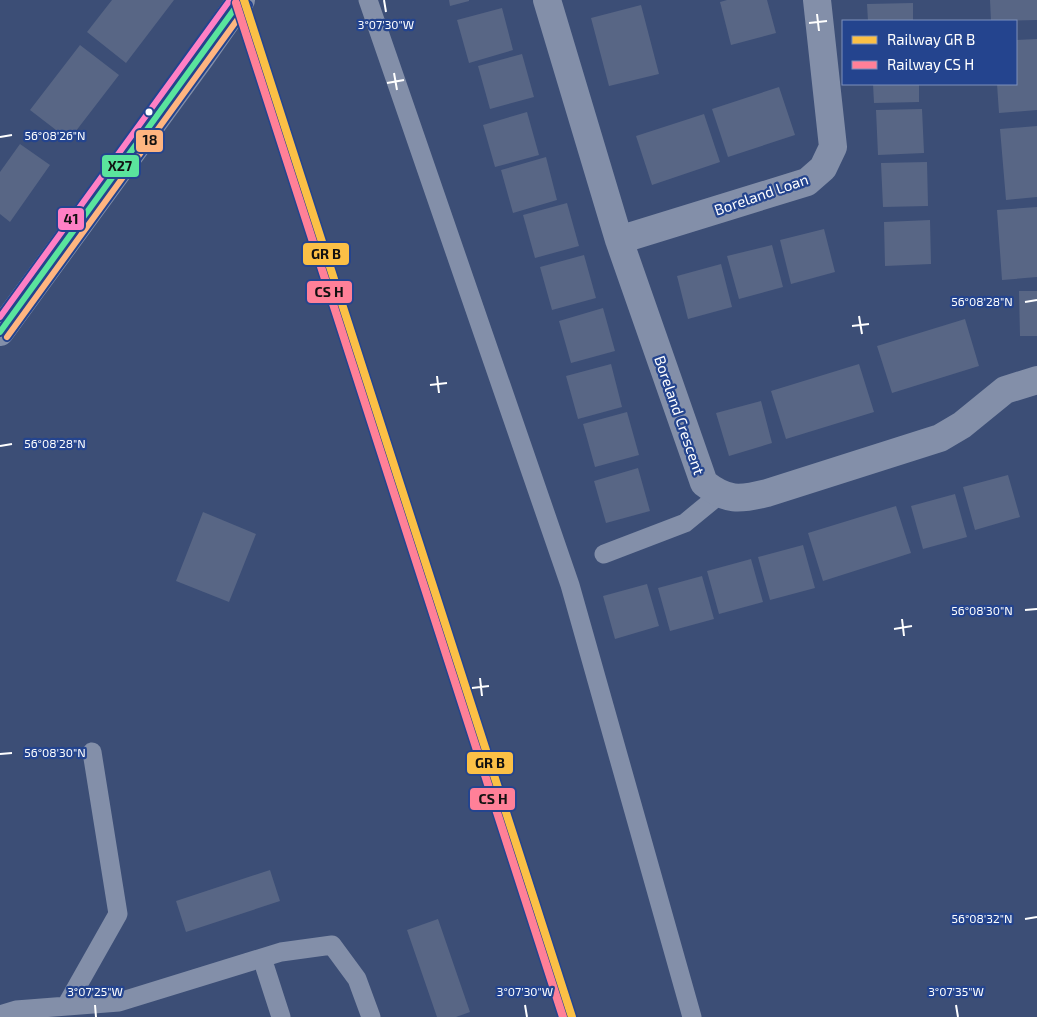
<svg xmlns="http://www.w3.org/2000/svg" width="1037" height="1017" font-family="'Exo 2',sans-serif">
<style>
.building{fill:#586685}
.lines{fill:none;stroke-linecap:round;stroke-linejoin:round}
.lane{stroke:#838fa9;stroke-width:19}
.street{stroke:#838fa9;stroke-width:28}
.primary{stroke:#838fa9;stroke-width:28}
.bus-1-casing{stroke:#24448e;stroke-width:10}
.bus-2-casing{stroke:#24448e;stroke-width:10}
.bus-3-casing{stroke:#24448e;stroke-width:10}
.bus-1{stroke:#5ae49d;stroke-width:6}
.bus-2{stroke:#ffb580;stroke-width:6}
.bus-3{stroke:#ff80c5;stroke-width:6}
.rail-1-casing{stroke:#24448e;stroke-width:11}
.rail-2-casing{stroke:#24448e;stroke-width:11}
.rail-1{stroke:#fbc046;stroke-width:8}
.rail-2{stroke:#ff8098;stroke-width:8}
.ticks{fill:none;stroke:#fff;stroke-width:2}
.bus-dot{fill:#fff;stroke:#24448e;stroke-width:2}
.labels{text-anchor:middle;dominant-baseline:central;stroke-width:4.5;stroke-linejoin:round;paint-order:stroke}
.street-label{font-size:15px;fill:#fff;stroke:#24448e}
.ticks-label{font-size:12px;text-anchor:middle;fill:#fff;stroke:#24448e;stroke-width:4.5;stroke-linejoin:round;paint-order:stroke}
.line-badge{stroke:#24448e;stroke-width:2}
.pale-badge-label{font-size:14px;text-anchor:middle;font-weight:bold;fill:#111}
</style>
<rect width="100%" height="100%" fill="#3c4e76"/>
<path class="building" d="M 112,0 L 174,0 L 126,63 L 87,32 Z
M 449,0 L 469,0 L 469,1 L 450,6 Z
M 727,0 L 767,0 L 776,33 L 731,45 L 720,2 Z
M 990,0 L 1037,0 L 1037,20 L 991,21 Z
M 913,3 L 913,21 L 868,21 L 867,4 Z
M 641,5 L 659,74 L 609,86 L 591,18 Z
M 502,8 L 513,50 L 469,63 L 457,20 Z
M 1037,39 L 1037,110 L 999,113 L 997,84 L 1016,84 L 1016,40 Z
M 80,45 L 119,75 L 69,140 L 30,110 Z
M 522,54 L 534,97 L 490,109 L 478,66 Z
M 873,84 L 919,84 L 919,102 L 874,103 Z
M 779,87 L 795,135 L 728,157 L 712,109 Z
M 922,109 L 924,153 L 878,155 L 876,110 Z
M 527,112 L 539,155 L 495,167 L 483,125 Z
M 704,114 L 720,162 L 652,185 L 636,136 Z
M 1037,126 L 1037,197 L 1006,200 L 1000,129 Z
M 20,144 L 50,165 L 10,222 L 0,214 L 0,172 Z
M 546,157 L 557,200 L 513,213 L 501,170 Z
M 927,162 L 928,206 L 883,207 L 881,163 Z
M 567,203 L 579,246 L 535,258 L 523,215 Z
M 1037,207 L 1037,277 L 1002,280 L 997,210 Z
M 930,220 L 931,264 L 885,266 L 884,222 Z
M 824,229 L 835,272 L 791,284 L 780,240 Z
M 772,245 L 783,287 L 739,299 L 727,256 Z
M 584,255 L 596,298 L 552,310 L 540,267 Z
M 721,264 L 732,307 L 688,319 L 677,276 Z
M 1019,291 L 1037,291 L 1037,336 L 1020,336 Z
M 603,308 L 615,351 L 571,363 L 559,321 Z
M 965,319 L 979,366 L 892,393 L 877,346 Z
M 611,364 L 622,407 L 578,419 L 566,376 Z
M 859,364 L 874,412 L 786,439 L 771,391 Z
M 761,401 L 772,443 L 729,456 L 716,413 Z
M 627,412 L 639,455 L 595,467 L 583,424 Z
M 638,468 L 650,511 L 606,523 L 594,481 Z
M 1008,475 L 1020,517 L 975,530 L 963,487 Z
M 955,494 L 967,537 L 923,549 L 911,506 Z
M 896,506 L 911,553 L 823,581 L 808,533 Z
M 203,512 L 256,534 L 229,602 L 176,581 Z
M 803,545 L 815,588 L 770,600 L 758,557 Z
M 751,559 L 763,602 L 719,614 L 707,571 Z
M 702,576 L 714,619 L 670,631 L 658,588 Z
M 647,584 L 659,626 L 615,639 L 603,596 Z
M 270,870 L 280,901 L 186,932 L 176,901 Z
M 438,919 L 470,1012 L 456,1017 L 437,1017 L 407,930 Z"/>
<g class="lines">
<path class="lane" d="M 368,0 L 570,585 L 692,1017
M 604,554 L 685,523 L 719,495
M 262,958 L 281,1017
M 66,1006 L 118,914 L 92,752
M 0,1015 L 16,1010 L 119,1002 L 281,952 L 332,945 L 357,979 L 371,1017"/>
<path class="street" d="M 547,0 L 619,240 L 704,483 C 727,501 739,500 767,493 L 940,438 L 962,425 L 1005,390 L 1037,380
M 619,240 L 807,182 L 823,168 L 833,147 L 817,0"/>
<path class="primary" d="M 0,332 L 201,57 L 241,0"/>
<defs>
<path id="bus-1" d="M 0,332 L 241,0"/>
<path id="bus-2" d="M 7,337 L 248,5"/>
<path id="bus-3" d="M 0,317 L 230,0"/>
</defs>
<use href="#bus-1" class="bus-1-casing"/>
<use href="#bus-2" class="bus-2-casing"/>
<use href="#bus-3" class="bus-3-casing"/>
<use href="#bus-1" class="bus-1"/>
<use href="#bus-2" class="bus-2"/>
<use href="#bus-3" class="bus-3"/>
<defs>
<path id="rail-1" d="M 244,0 L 572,1017"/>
<path id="rail-2" d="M 236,3 L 563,1017"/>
</defs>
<use href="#rail-1" class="rail-1-casing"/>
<use href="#rail-2" class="rail-2-casing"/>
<use href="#rail-1" class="rail-1"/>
<use href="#rail-2" class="rail-2"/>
</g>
<path class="ticks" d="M 384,0 L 386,12M 817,14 L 819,31M 809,23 L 827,21M 394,73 L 397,90M 387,83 L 404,80M 0,137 L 12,135M 1025,302 L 1037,300M 859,316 L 862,334M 852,326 L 869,324M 437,376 L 439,393M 430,385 L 447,383M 0,446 L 12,444M 1025,610 L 1037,609M 902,619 L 904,636M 894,629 L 912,626M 480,678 L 482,696M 472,688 L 489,686M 0,754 L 12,753M 1025,919 L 1037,917M 95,1005 L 96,1017M 525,1005 L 527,1017M 956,1005 L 958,1017"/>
<circle class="bus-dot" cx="149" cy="112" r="4.5"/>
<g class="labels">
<g class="street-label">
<text transform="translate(761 194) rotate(-19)">Boreland Loan</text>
<text transform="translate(680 415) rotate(71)">Boreland Crescent</text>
</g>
</g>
<g class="ticks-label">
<text x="386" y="29">3°07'30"W</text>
<text x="55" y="140">56°08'26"N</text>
<text x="982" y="306">56°08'28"N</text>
<text x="55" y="448">56°08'28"N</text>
<text x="982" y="615">56°08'30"N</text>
<text x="55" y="757">56°08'30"N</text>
<text x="982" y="923">56°08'32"N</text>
<text x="95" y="996">3°07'25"W</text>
<text x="525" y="996">3°07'30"W</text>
<text x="956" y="996">3°07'35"W</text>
</g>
<g class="line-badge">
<rect x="135" y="129" width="29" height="24" rx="5" fill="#ffb580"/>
<rect x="101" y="154" width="39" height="24" rx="5" fill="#5ae49d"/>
<rect x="57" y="207" width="28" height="24" rx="5" fill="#ff80c5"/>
<rect x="302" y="242" width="48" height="24" rx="5" fill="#fbc046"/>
<rect x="306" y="280" width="47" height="24" rx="5" fill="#ff8098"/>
<rect x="466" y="751" width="48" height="24" rx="5" fill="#fbc046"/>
<rect x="469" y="787" width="47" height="24" rx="5" fill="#ff8098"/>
</g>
<g class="pale-badge-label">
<text x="150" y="145">18</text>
<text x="120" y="171">X27</text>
<text x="71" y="224">41</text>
<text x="326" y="259">GR B</text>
<text x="329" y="297">CS H</text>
<text x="490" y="768">GR B</text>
<text x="493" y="804">CS H</text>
</g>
<rect x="842" y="20" width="175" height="65" fill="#24448e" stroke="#7c8fbb"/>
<rect x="852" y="36" width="25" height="8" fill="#fbc046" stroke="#7c8fbb"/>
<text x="887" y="45" font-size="15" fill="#ffffff">Railway GR B</text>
<rect x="852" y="61" width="25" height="8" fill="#ff8098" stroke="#7c8fbb"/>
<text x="887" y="70" font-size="15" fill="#ffffff">Railway CS H</text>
</svg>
